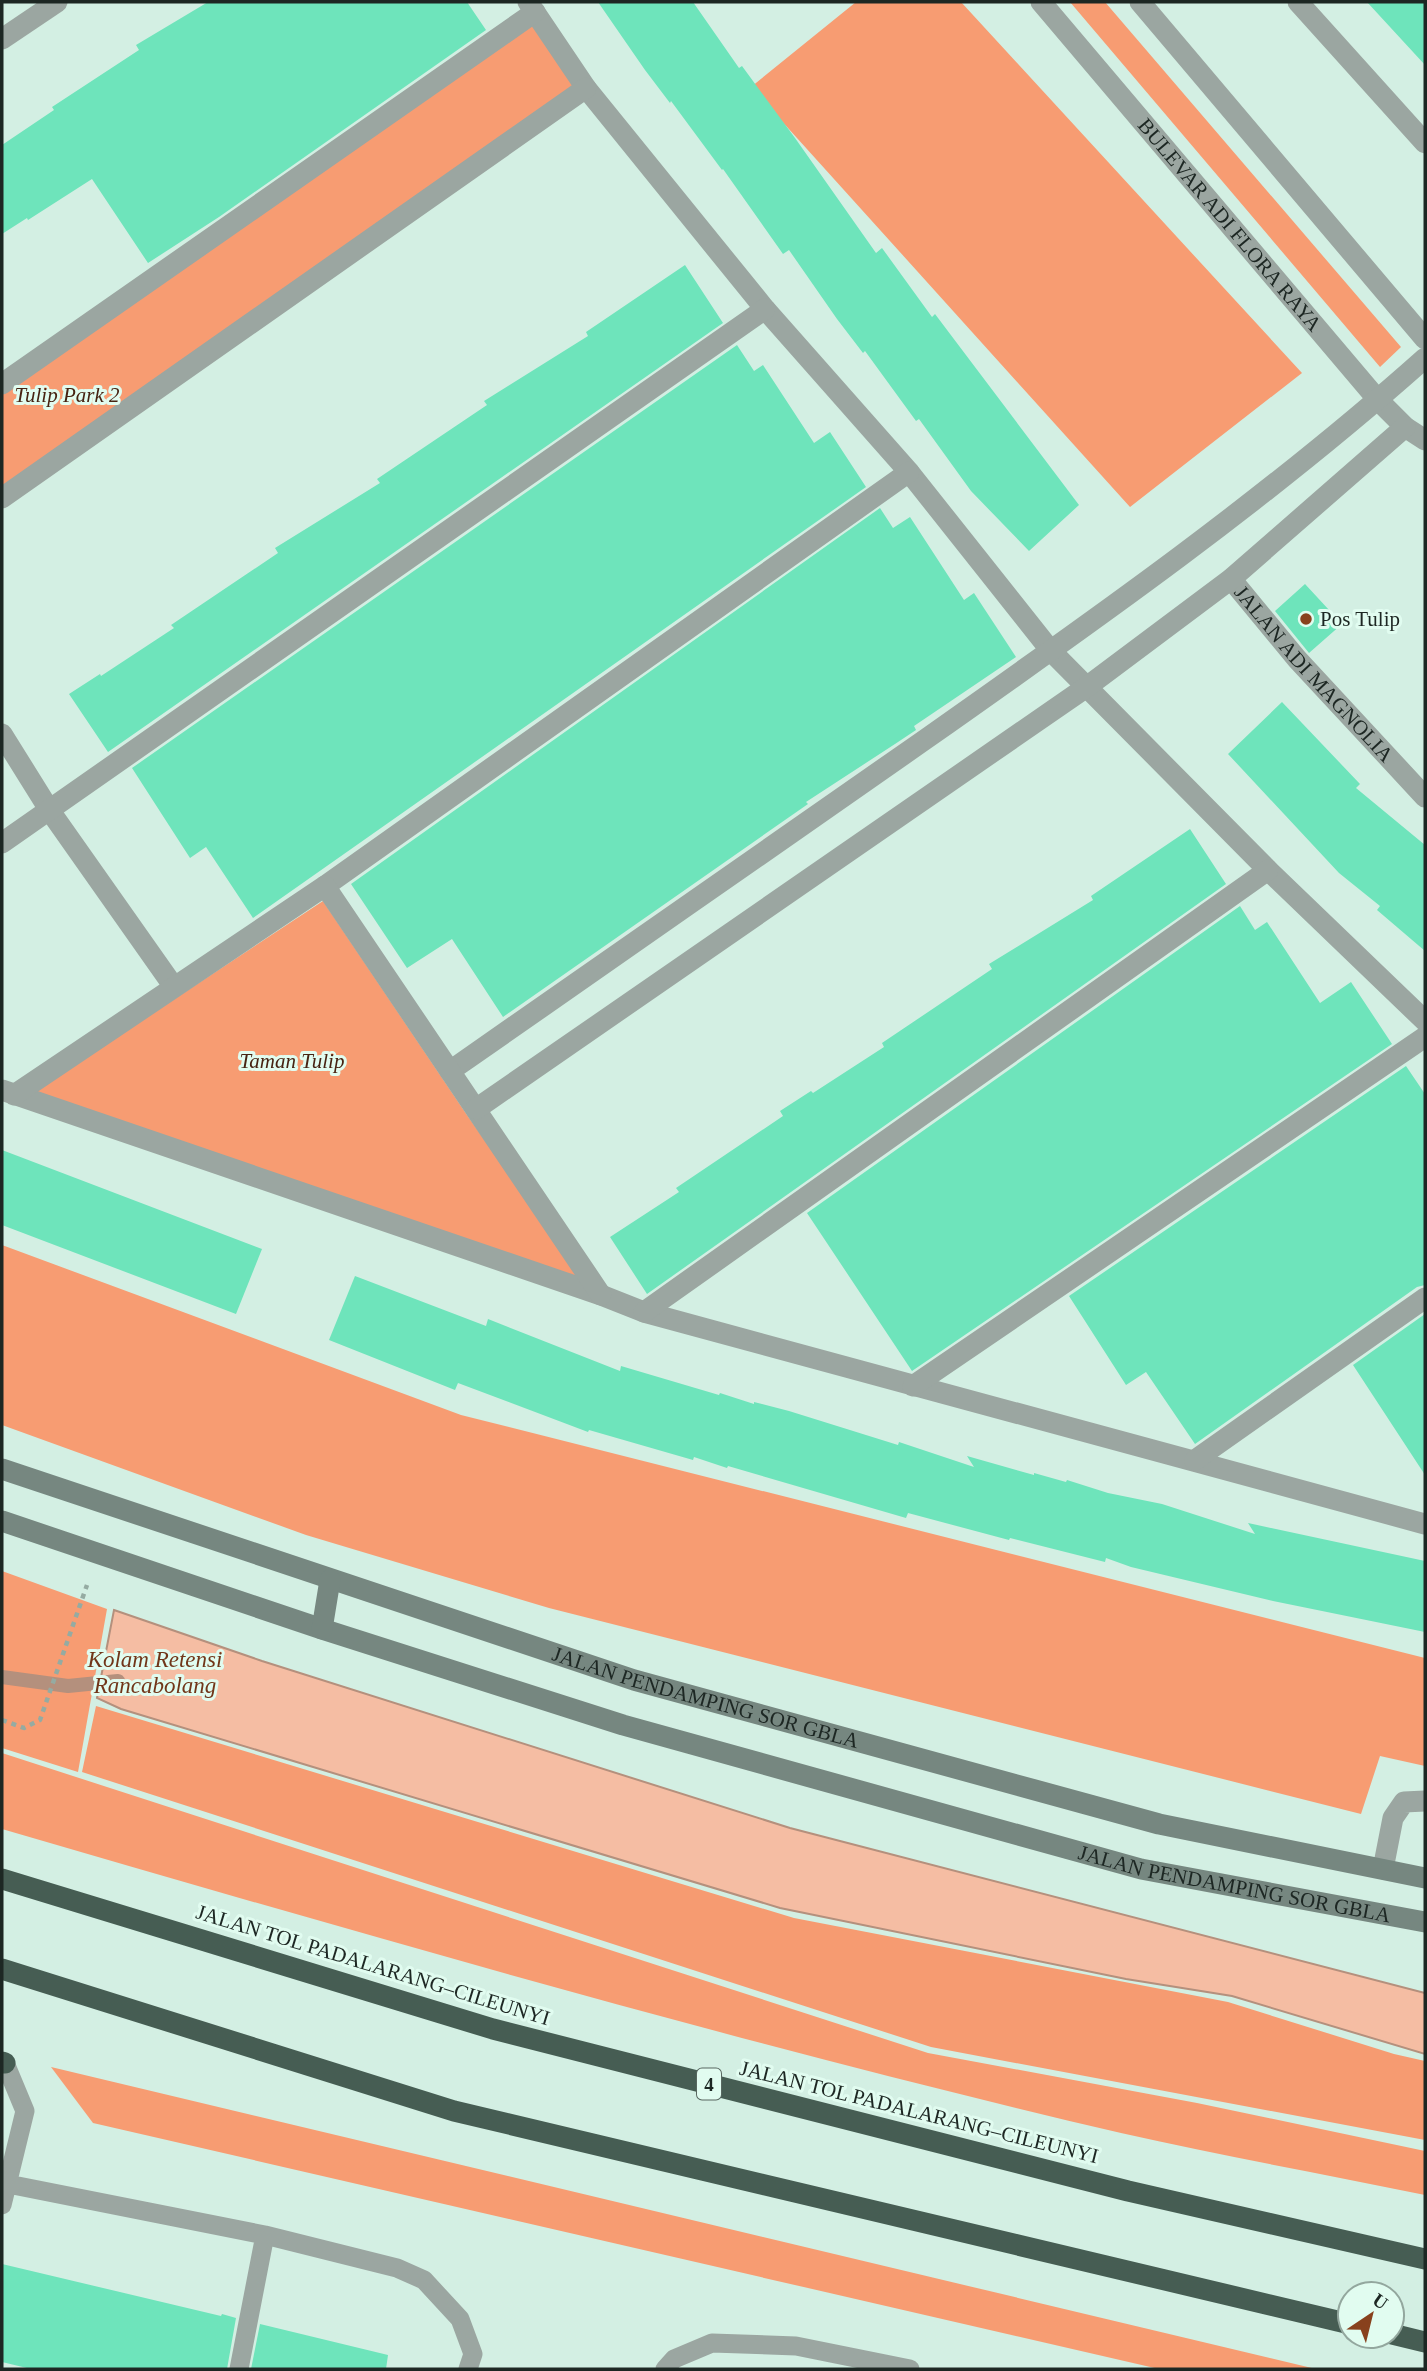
<svg xmlns="http://www.w3.org/2000/svg" width="1427" height="2371" font-family="Georgia,serif">
<style>
.green{fill:#f79c72}
.forest{fill:#f69b71}
.water{fill:#f5bda3;stroke:#b4907d;stroke-width:2}
.lines{fill:none;stroke-linecap:round;stroke-linejoin:round}
.stream{stroke:#b4907d;stroke-width:14}
.building{fill:#6ee4bb}
.path{stroke:#95aba2;stroke-width:4.5;stroke-dasharray:5 5;stroke-linecap:butt}
.lane{stroke:#9ba6a1;stroke-width:19}
.street{stroke:#9ba6a1;stroke-width:21}
.secondary{stroke:#768780;stroke-width:21}
.highway{stroke:#465d53;stroke-width:21}
.poi-dot{fill:#88411d;stroke:#e1fcf0;stroke-width:2.5}
.labels{text-anchor:middle;dominant-baseline:central;stroke-width:6;stroke-linejoin:round;paint-order:stroke}
.shield{fill:#e1fcf0;stroke:#586760;stroke-width:2}
.shield-label{font-size:19px;font-weight:bold;fill:#1d2723}
.street-label{font-size:21px;fill:#1d2723;stroke:#e1fcf0}
.park-label{font-size:21px;font-style:italic;fill:#472312;stroke:#e1fcf0}
.poi-label{font-size:21px;fill:#1d2723;stroke:#e1fcf0;text-anchor:start}
.water-label{font-size:23px;font-style:italic;fill:#713619;stroke:#e1fcf0}
</style>
<rect width="100%" height="100%" fill="#d3efe3"/>
<path class="green" d="M 856,2 L 961,2 L 1302,373 L 1130,507 L 751,87 Z
M 1070,2 L 1105,2 L 1401,347 L 1380,367 Z
M 535,12 L 586,88 L 2,498 L 2,384 Z
M 323,901 L 467,1115 L 585,1283 L 32,1093 Z
M 2,1245 L 461,1415 L 1425,1658 L 1425,1766 L 1380,1756 L 1361,1814 L 549,1608 L 306,1535 L 2,1425 Z
M 2,1571 L 107,1609 L 78,1772 L 2,1748 Z
M 2,1753 L 928,2053 L 1197,2103 L 1425,2151 L 1425,2195 C 1324,2174 1222,2156 1121,2133 C 745,2045 373,1937 2,1829 Z
M 51,2067 L 1316,2369 L 1159,2369 L 93,2123 Z"/>
<path class="forest" d="M 96,1706 L 794,1918 L 1228,2002 L 1394,2054 L 1425,2061 L 1425,2140 L 931,2047 L 82,1772 Z"/>
<path class="water" d="M 114,1610 L 262,1661 L 790,1828 L 1425,1993 L 1425,2054 L 1232,1996 L 1126,1979 L 780,1908 L 121,1709 L 97,1698 Z"/>
<g class="lines">
<path class="stream" d="M 2,1677 L 68,1686 L 118,1681"/>
</g>
<path class="building" d="M 208,2 L 467,2 L 486,30 L 219,217 L 148,263 L 92,179 L 28,220 L 27,218 L 2,234 L 2,145 L 54,110 L 52,107 L 139,50 L 136,45 Z
M 598,2 L 693,2 L 739,68 L 742,66 L 795,138 L 876,253 L 882,248 L 932,317 L 935,314 L 1079,505 L 1029,551 L 971,491 L 919,419 L 916,421 L 865,351 L 863,353 L 837,319 L 789,250 L 783,254 L 723,169 L 722,170 L 671,101 L 670,103 L 645,70 Z
M 1367,2 L 1425,2 L 1425,65 Z
M 685,265 L 723,323 L 108,752 L 69,694 L 100,674 L 101,676 L 174,628 L 171,625 L 278,553 L 275,548 L 380,483 L 377,479 L 487,405 L 484,401 L 588,336 L 586,332 Z
M 737,345 L 754,371 L 763,365 L 814,443 L 830,432 L 866,487 L 253,918 L 206,847 L 190,858 L 132,768 Z
M 880,508 L 893,528 L 910,517 L 964,600 L 974,593 L 1016,657 L 914,726 L 916,730 L 895,744 L 806,802 L 808,804 L 503,1017 L 452,939 L 407,968 L 351,884 Z
M 1305,584 L 1342,624 L 1309,653 L 1275,611 Z
M 1282,702 L 1360,784 L 1356,788 L 1425,845 L 1425,951 L 1377,910 L 1380,906 L 1339,873 L 1228,754 Z
M 1190,829 L 1226,884 L 647,1294 L 610,1237 L 679,1192 L 676,1188 L 783,1116 L 780,1111 L 811,1091 L 813,1093 L 884,1047 L 882,1043 L 992,969 L 989,964 L 1093,900 L 1091,896 Z
M 1240,906 L 1255,930 L 1267,922 L 1320,1003 L 1351,982 L 1392,1044 L 912,1371 L 807,1213 Z
M 1406,1066 L 1425,1094 L 1425,1285 L 1417,1287 L 1195,1444 L 1146,1372 L 1126,1385 L 1069,1296 Z
M 2,1150 L 262,1249 L 236,1314 L 2,1225 Z
M 355,1276 L 486,1326 L 488,1319 L 620,1371 L 621,1366 L 719,1395 L 720,1393 L 754,1404 L 754,1402 L 789,1411 L 898,1445 L 899,1442 L 974,1467 L 967,1456 L 1034,1475 L 1034,1473 L 1066,1482 L 1067,1480 L 1108,1493 L 1162,1504 L 1255,1534 L 1248,1523 L 1425,1561 L 1425,1632 L 1273,1601 L 1131,1567 L 1106,1558 L 1105,1562 L 1010,1538 L 1009,1540 L 908,1513 L 906,1518 L 728,1466 L 727,1468 L 694,1457 L 693,1460 L 589,1430 L 588,1432 L 458,1383 L 455,1390 L 329,1340 Z
M 1425,1314 L 1425,1475 L 1353,1365 Z
M 2,2264 L 221,2316 L 222,2314 L 236,2318 L 227,2369 L 31,2369 L 2,2362 Z
M 260,2324 L 388,2355 L 386,2369 L 251,2369 Z"/>
<g class="lines">
<path class="path" d="M 2,1720 L 24,1728 L 40,1720 L 87,1585"/>
<path class="lane" d="M 8,2184 L 265,2235 L 397,2268 L 424,2280 L 460,2319 L 473,2354 L 468,2369
M 2,2205 L 25,2111 L 5,2063
M 239,2369 L 265,2235
M 665,2369 L 674,2359 L 712,2343 L 796,2346 L 910,2369"/>
<g class="street">
<path d="M 528,2 L 586,88 L 765,309 L 909,472 L 1051,651 L 1268,870 L 1425,1021"/>
<path id="s1" d="M 1041,2 L 1378,400 L 1405,427 L 1425,440"/>
<path d="M 1140,2 L 1425,339"/>
<path d="M 1298,2 L 1425,143"/>
<path d="M 2,39 L 57,2"/>
<path d="M 2,384 L 535,12"/>
<path d="M 2,498 L 586,88"/>
<path id="s2" d="M 1231,579 L 1297,659 L 1425,797"/>
<path d="M 2,734 L 50,811 L 174,987"/>
<path d="M 2,843 L 765,309"/>
<path d="M 325,886 L 909,472"/>
<path d="M 450,1071 C 608,961 765,851 923,741 C 1095,620 1268,498 1425,358"/>
<path d="M 2,1090 L 601,1295 L 644,1312 L 1425,1524"/>
<path d="M 14,1095 L 325,886 L 601,1295"/>
<path d="M 476,1109 L 1088,686 L 1231,579 L 1405,427"/>
<path d="M 644,1312 L 1268,870"/>
<path d="M 913,1386 L 1425,1037"/>
<path d="M 1195,1460 L 1425,1298"/>
<path d="M 1383,1869 L 1393,1818 L 1404,1802 L 1425,1801"/>
</g>
<g class="secondary">
<path id="s3" d="M 2,1469 L 634,1680 L 1159,1824 L 1425,1878"/>
<path id="s4" d="M 2,1521 L 322,1629 L 623,1725 L 1141,1869 L 1425,1922"/>
<path d="M 322,1629 L 330,1580"/>
</g>
<path class="highway" d="M 2,1879 L 493,2029 L 1128,2191 L 1425,2259
M 2,1969 L 454,2111 L 1350,2324
M 2,2062 L 5,2063
M 1392,2334 L 1425,2342"/>
</g>
<circle class="poi-dot" cx="1306" cy="619" r="7"/>
<g class="labels">
<rect class="shield" x="697" y="2068.5" width="24" height="31" rx="5"/>
<g class="shield-label">
<text x="709" y="2084">4</text>
</g>
<g class="street-label">
<text stroke="none"><textPath href="#s1" startOffset="292">BULEVAR ADI FLORA RAYA</textPath></text>
<text stroke="none"><textPath href="#s2" startOffset="126">JALAN ADI MAGNOLIA</textPath></text>
<text stroke="none"><textPath href="#s3" startOffset="740">JALAN PENDAMPING SOR GBLA</textPath></text>
<text stroke="none"><textPath href="#s4" startOffset="1286">JALAN PENDAMPING SOR GBLA</textPath></text>
<text transform="translate(373 1965) rotate(17)">JALAN TOL PADALARANG–CILEUNYI</text>
<text transform="translate(919 2112) rotate(14)">JALAN TOL PADALARANG–CILEUNYI</text>
</g>
<g class="park-label">
<text x="67" y="395">Tulip Park 2</text>
<text x="292" y="1061">Taman Tulip</text>
</g>
<g class="poi-label">
<text x="1320" y="619">Pos Tulip</text>
</g>
<g class="water-label">
<text x="155" y="1659">Kolam Retensi<tspan x="155" dy="26">Rancabolang</tspan></text>
</g>
</g>
<rect width="1427" height="2371" fill="none" stroke="#1d2723" stroke-width="7"/>
<g transform="translate(1371 2315) rotate(35)"><circle r="33" fill="#e1fcf0" stroke="#93a79e" stroke-width="2"/>
<path d="M0-5L12 26L0 18L-12 26Z" fill="#88411d"/>
<text y="-10" font-size="19" font-weight="bold" text-anchor="middle" fill="#1d2723">U</text>
</g>
</svg>
